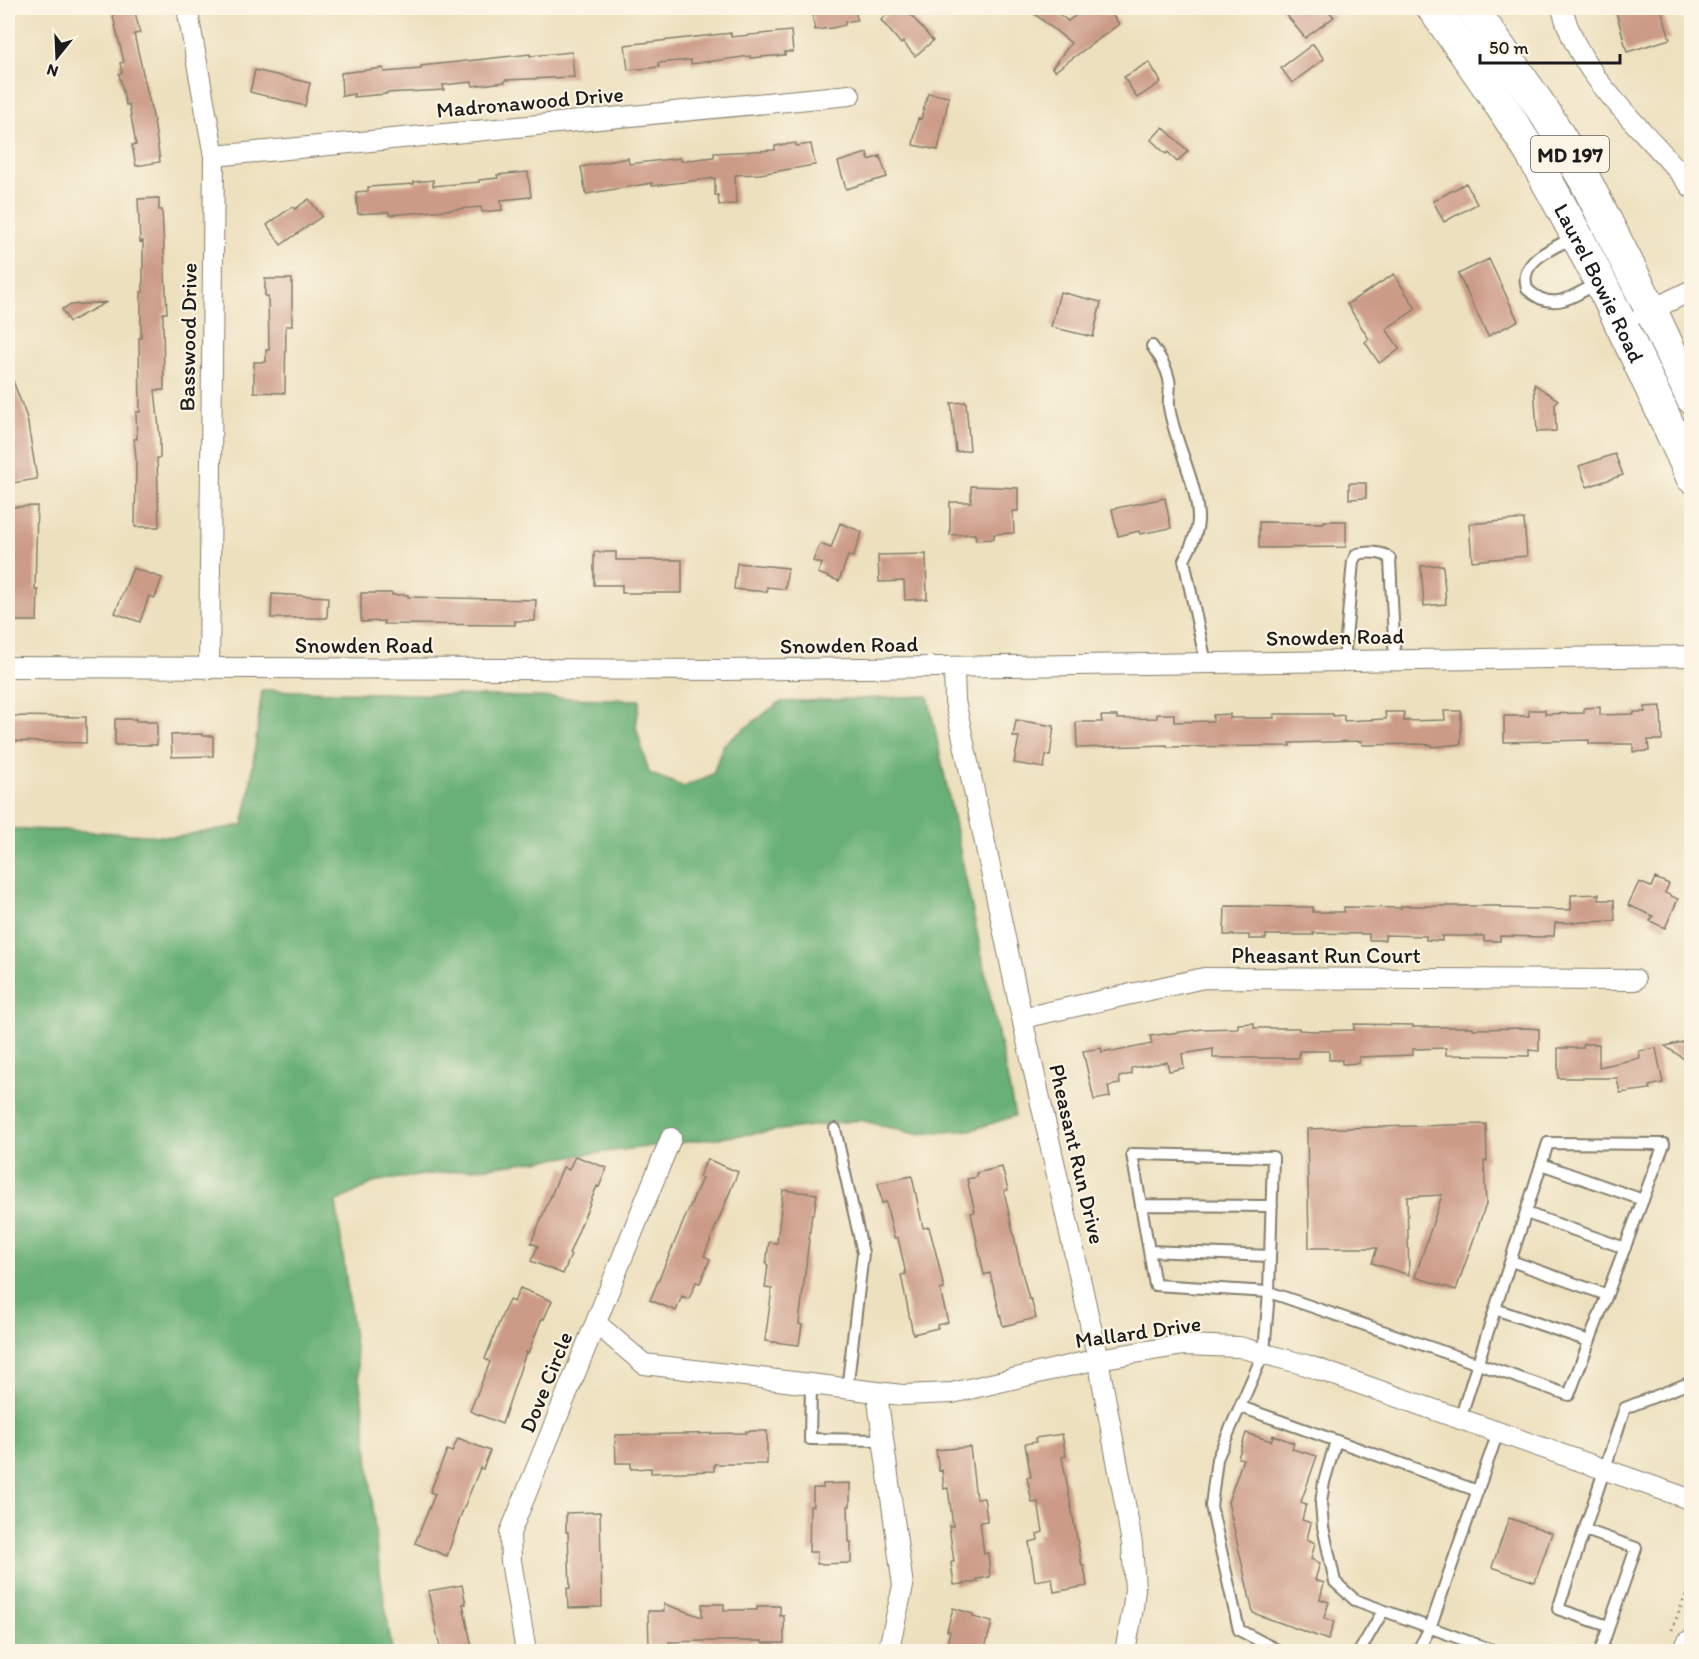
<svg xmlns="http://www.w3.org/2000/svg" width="1699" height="1659" font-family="Itim,sans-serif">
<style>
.forest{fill:#69b076;stroke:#426649;stroke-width:1.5}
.building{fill:#cc9b87}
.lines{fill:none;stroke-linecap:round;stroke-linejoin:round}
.lane-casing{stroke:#847e6d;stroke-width:14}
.street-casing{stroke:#847e6d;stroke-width:22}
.primary-casing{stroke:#847e6d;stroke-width:34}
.path{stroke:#847e6d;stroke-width:3;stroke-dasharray:1.5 4.5;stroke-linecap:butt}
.lane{stroke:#fff;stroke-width:10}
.street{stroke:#fff;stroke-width:20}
.primary{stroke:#fff;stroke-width:32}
.labels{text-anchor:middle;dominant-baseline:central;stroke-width:4.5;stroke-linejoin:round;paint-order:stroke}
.shield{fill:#fcf5e5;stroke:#5f5d58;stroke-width:1.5}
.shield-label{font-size:21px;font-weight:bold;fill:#1c1c1c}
.street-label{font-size:22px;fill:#1c1c1c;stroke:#fcf5e5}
</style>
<rect width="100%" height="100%" fill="#fcf5e5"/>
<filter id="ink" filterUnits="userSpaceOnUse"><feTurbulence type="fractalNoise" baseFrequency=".0167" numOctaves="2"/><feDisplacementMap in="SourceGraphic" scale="12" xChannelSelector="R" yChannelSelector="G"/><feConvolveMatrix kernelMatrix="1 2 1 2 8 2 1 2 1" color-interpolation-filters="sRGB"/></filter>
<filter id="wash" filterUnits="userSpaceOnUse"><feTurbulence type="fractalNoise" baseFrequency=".008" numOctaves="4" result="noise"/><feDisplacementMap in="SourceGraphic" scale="24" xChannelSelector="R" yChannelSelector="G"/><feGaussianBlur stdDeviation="1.35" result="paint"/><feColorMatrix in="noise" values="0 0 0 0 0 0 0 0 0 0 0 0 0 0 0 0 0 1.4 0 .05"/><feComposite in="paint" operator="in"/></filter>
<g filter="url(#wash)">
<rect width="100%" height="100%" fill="#ede0be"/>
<path class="forest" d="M 262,690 L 640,700 L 636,727 L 649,773 L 684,787 L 713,774 L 723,745 L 780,702 L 928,696 L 1015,1116 L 971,1130 L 915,1134 L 860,1120 L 377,1181 L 336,1202 L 365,1423 L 377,1552 L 392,1651 L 8,1652 L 8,829 L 64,830 L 177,837 L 243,825 L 249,797 Z"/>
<g id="blocks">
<path class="building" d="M 111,8 L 134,8 L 140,33 L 134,34 L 154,121 L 160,162 L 136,166 L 132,145 L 136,145 L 129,104 L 126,105 L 119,74 L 122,73 L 120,63 L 124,62 Z
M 811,8 L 855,8 L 857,20 L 845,22 L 845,25 L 832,28 L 815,30 Z
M 895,8 L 905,8 L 933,41 L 915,56 L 903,42 L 901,44 L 881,20 Z
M 1027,8 L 1051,8 L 1068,21 L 1086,8 L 1107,8 L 1119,24 L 1055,71 L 1052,68 L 1071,43 Z
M 1281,8 L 1326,8 L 1334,17 L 1305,38 Z
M 1615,8 L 1661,8 L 1670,39 L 1627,52 Z
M 791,31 L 793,52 L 785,52 L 785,55 L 750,58 L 750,56 L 691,64 L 691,60 L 658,63 L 659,67 L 628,70 L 625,45 L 731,33 L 731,37 Z
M 1313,44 L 1324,59 L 1292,83 L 1281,68 Z
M 572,52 L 574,77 L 505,80 L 505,82 L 473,86 L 472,82 L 443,85 L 444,90 L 386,93 L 386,94 L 354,97 L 354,94 L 342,96 L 341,73 L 383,68 L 384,72 L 421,69 L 421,66 L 530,54 L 530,56 Z
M 1149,62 L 1161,82 L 1137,98 L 1124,77 Z
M 255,70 L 310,83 L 305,106 L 250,92 Z
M 928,93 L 949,97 L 938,150 L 913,145 L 918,118 L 921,119 Z
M 1163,127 L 1188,151 L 1177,162 L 1168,152 L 1166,154 L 1151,140 Z
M 796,143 L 796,146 L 811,144 L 815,165 L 760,174 L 735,175 L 736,204 L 719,205 L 718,195 L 715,195 L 715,178 L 652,186 L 652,183 L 586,194 L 581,167 L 628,158 L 629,164 L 680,158 L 681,161 L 714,157 L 714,153 L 775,150 L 775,146 Z
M 867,153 L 869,160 L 880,156 L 887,177 L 846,189 L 838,162 Z
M 528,172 L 531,197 L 501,200 L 502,210 L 482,212 L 481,207 L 389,215 L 389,212 L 358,214 L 356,192 L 368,191 L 368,187 L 414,184 L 414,182 L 433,180 L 433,186 L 479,182 L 479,180 L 498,178 L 497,175 Z
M 1466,183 L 1477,204 L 1444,222 L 1433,201 Z
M 159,198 L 159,210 L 162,210 L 167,313 L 163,313 L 164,390 L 155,390 L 160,438 L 160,458 L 157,458 L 159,527 L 135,527 L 136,459 L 134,439 L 137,439 L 136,412 L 140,412 L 139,338 L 141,338 L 141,292 L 143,292 L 143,241 L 140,242 L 138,199 Z
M 309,199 L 322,216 L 281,245 L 267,225 L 292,207 L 295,209 Z
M 1489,259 L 1518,321 L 1488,336 L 1458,274 Z
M 1394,274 L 1416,309 L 1386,329 L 1400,349 L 1379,363 L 1365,342 L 1369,339 L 1347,304 Z
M 265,279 L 292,279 L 292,326 L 286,326 L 285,393 L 254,392 L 254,362 L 266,362 L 266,350 L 269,350 L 268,296 L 265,296 Z
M 1060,292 L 1101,302 L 1093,337 L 1051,327 Z
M 107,302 L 69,322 L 62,309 L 71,305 Z
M 8,370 L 9,370 L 27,418 L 37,479 L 13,483 L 8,426 Z
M 1534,384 L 1558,400 L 1555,404 L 1556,431 L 1537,432 Z
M 966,402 L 970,450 L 956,452 L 951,403 Z
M 1615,454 L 1623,475 L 1587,487 L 1579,466 Z
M 1349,483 L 1366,483 L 1366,498 L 1349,499 Z
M 971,486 L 1018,488 L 1018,511 L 1013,511 L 1014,533 L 994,534 L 994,539 L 976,540 L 975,534 L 950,535 L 950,502 L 971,502 Z
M 1165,498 L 1171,528 L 1140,534 L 1139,531 L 1118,536 L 1112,509 Z
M 37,506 L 35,590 L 38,590 L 37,621 L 12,621 L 13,590 L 9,590 L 10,573 L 12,573 L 10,507 Z
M 1524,519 L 1527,556 L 1472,561 L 1469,524 Z
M 1324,521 L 1346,521 L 1346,547 L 1259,548 L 1259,522 L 1324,523 Z
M 840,523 L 862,532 L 853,557 L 848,556 L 839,581 L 818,573 L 822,564 L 813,561 L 820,544 L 831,548 Z
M 594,552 L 616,552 L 616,560 L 682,560 L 682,593 L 622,593 L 622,585 L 594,585 Z
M 926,554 L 927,599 L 905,600 L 904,581 L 879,582 L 878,555 Z
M 737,563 L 788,568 L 785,589 L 767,587 L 767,592 L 734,589 Z
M 1443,565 L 1446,604 L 1424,606 L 1421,566 Z
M 133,568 L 162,578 L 155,598 L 149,596 L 140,622 L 115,613 Z
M 361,593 L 392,593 L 392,595 L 408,595 L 408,597 L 536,600 L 535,621 L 515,621 L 515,625 L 384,624 L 384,621 L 361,622 Z
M 272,594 L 328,597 L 327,618 L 271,618 Z
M 1661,706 L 1662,740 L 1648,740 L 1649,751 L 1633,752 L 1633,744 L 1589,744 L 1589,740 L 1504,742 L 1504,716 L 1529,716 L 1529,710 L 1545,710 L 1545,714 L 1584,713 L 1584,708 L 1600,707 L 1600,715 L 1634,714 L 1634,712 L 1645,712 L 1645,707 Z
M 1444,711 L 1461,711 L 1461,744 L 1432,747 L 1432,745 L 1419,744 L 1362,745 L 1362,741 L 1290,743 L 1290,746 L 1167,747 L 1167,745 L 1077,748 L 1076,722 L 1102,722 L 1101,716 L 1117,716 L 1117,719 L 1157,718 L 1157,714 L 1174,714 L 1174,722 L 1213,721 L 1213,715 L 1230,714 L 1230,718 L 1274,718 L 1274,714 L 1333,714 L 1333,716 L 1344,715 L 1344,721 L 1386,719 L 1385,712 L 1404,712 L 1404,721 L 1445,720 Z
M 8,716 L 86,717 L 86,743 L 8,741 Z
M 115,719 L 136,719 L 136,721 L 146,721 L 146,722 L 157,722 L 157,745 L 115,745 Z
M 1016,720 L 1054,726 L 1050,756 L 1046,755 L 1044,768 L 1014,763 L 1019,737 L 1013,737 Z
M 202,734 L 202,736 L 213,736 L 213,756 L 172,757 L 171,735 Z
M 1655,878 L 1669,884 L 1665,893 L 1678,899 L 1665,928 L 1650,921 L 1653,916 L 1628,905 L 1639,882 L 1651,887 Z
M 1599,894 L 1599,900 L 1614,900 L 1615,921 L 1555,923 L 1554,936 L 1545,936 L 1545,937 L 1500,936 L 1500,941 L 1484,941 L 1484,936 L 1442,936 L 1442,941 L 1426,940 L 1426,936 L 1385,935 L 1385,940 L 1369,940 L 1369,934 L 1313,933 L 1314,935 L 1266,935 L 1266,939 L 1249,939 L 1249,935 L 1224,935 L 1225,906 L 1313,907 L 1313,912 L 1344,912 L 1344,907 L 1401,908 L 1401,906 L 1500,906 L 1500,908 L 1571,910 L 1571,895 Z
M 1254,1023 L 1254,1028 L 1299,1028 L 1299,1030 L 1314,1031 L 1354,1030 L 1354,1024 L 1413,1025 L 1413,1027 L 1473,1027 L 1473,1029 L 1529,1028 L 1539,1029 L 1539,1051 L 1529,1050 L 1529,1056 L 1446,1055 L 1446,1048 L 1413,1049 L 1413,1055 L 1359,1057 L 1359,1063 L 1342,1064 L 1342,1060 L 1329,1060 L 1329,1051 L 1299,1051 L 1299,1058 L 1213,1058 L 1213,1049 L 1182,1054 L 1184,1068 L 1169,1071 L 1167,1062 L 1131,1068 L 1132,1074 L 1119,1077 L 1120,1084 L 1108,1086 L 1110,1097 L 1094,1100 L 1083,1051 L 1101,1048 L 1102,1052 L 1111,1050 L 1112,1052 L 1152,1044 L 1150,1036 L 1203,1029 L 1238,1028 L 1238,1024 Z
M 1692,1040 L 1692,1064 L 1665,1046 Z
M 1583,1044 L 1599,1044 L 1599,1067 L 1640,1058 L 1639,1051 L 1656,1048 L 1663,1083 L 1649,1086 L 1650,1089 L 1620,1093 L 1617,1078 L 1558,1078 L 1558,1048 L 1583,1048 Z
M 1486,1124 L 1487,1161 L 1484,1161 L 1486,1204 L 1456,1290 L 1415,1277 L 1442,1195 L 1407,1197 L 1409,1275 L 1372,1263 L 1377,1248 L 1309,1248 L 1307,1129 Z
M 575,1156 L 607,1168 L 599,1187 L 597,1186 L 569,1254 L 571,1255 L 563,1274 L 531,1261 L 538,1246 L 531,1243 L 563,1167 L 569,1170 Z
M 707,1159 L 738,1172 L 704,1256 L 710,1259 L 700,1283 L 696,1282 L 689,1299 L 682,1296 L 676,1311 L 650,1300 L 702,1178 L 699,1177 Z
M 1002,1167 L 1008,1190 L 1004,1191 L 1020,1264 L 1029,1299 L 1031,1299 L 1036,1318 L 1003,1326 L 990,1273 L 984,1275 L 971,1213 L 975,1212 L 967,1179 L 977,1177 L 976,1173 Z
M 912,1176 L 923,1228 L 929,1227 L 938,1261 L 944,1289 L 940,1290 L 948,1322 L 937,1325 L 938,1328 L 913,1334 L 901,1275 L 906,1274 L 898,1238 L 894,1238 L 886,1202 L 882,1203 L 878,1183 Z
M 783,1190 L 817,1194 L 814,1214 L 812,1214 L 799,1324 L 802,1325 L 799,1345 L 765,1341 L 772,1289 L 765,1288 L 768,1265 L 766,1264 L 769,1242 L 777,1243 Z
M 520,1288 L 552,1301 L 544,1319 L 542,1318 L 528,1353 L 526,1352 L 502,1424 L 470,1411 L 490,1362 L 485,1359 L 501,1318 L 509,1300 L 514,1302 Z
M 746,1431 L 767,1431 L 767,1464 L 714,1464 L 714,1471 L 651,1473 L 651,1468 L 631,1469 L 631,1463 L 616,1463 L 615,1435 L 746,1433 Z
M 1246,1433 L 1271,1441 L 1273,1435 L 1294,1443 L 1292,1449 L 1317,1456 L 1301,1502 L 1306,1504 L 1302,1520 L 1311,1523 L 1307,1539 L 1315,1543 L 1311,1559 L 1320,1563 L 1315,1580 L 1324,1583 L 1320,1599 L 1329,1602 L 1324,1618 L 1334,1622 L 1328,1640 L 1253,1613 L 1228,1502 L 1243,1459 L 1238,1458 Z
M 1062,1434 L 1066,1456 L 1062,1457 L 1082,1566 L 1084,1566 L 1087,1586 L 1054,1592 L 1052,1578 L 1035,1581 L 1029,1542 L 1038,1540 L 1037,1534 L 1043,1532 L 1038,1502 L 1032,1503 L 1027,1477 L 1031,1477 L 1025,1444 L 1036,1442 L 1035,1438 Z
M 458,1438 L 490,1451 L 483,1469 L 480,1468 L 461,1515 L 447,1556 L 415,1543 L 435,1494 L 430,1492 L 440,1467 L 447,1450 L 452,1452 Z
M 970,1447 L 976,1499 L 984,1498 L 985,1503 L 987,1521 L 980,1522 L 984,1554 L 988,1553 L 990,1577 L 977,1579 L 978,1582 L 954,1585 L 951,1562 L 954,1562 L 949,1526 L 953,1526 L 948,1488 L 944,1489 L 942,1470 L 939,1471 L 936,1450 Z
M 850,1483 L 850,1506 L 848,1506 L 849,1542 L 851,1542 L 851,1563 L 817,1564 L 817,1552 L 809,1552 L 810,1506 L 813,1506 L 813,1488 L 823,1488 L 823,1484 Z
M 600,1512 L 602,1607 L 568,1608 L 567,1588 L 570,1588 L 568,1532 L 566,1532 L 566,1513 Z
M 1509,1518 L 1552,1533 L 1535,1582 L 1492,1567 Z
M 462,1585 L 466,1604 L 463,1604 L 473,1652 L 441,1652 L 428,1591 Z
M 664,1604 L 702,1617 L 702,1604 L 724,1604 L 724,1610 L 757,1610 L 757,1606 L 780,1606 L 780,1616 L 784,1616 L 784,1643 L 762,1643 L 762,1641 L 706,1641 L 669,1642 L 669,1645 L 649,1645 L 648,1611 L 664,1611 Z
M 953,1608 L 973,1614 L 973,1617 L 992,1622 L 984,1652 L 945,1652 L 950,1631 L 947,1631 Z"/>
</g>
</g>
<g filter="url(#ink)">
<use href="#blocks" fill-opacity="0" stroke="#847e6d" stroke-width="1.5"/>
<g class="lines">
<defs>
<path id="lane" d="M 1574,237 C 1558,246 1530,256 1526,275 C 1525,279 1526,285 1527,289 C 1552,313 1572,297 1597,283
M 1152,346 C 1159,356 1166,366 1169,379 C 1171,388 1168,398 1169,407 C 1175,444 1196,479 1198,516 C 1199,531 1191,547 1184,560 L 1206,663
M 1344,661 L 1353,561 L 1357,554 C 1367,552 1384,551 1390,559 L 1395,661
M 835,1129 L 863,1253 L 847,1390
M 1541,1164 L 1643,1200
M 1141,1205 L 1272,1206
M 1526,1213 L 1625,1248
M 1149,1251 L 1270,1256
M 1511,1261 L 1607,1295
M 1495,1309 L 1589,1341
M 811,1386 L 810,1439 L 884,1440
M 1241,1407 L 1478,1491
M 1336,1441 L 1324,1482 L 1321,1503 L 1323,1527 L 1335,1582 L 1355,1600 L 1497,1652
M 1585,1530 L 1636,1548 L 1600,1652
M 1608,1626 L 1558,1609 L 1625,1408 L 1692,1382
M 1281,1652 L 1239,1630 L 1211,1506 L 1217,1459 L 1264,1352 L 1269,1292 L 1273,1157 L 1132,1154 L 1155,1285 L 1269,1292 L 1569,1395 L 1664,1144 L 1548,1143 C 1519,1235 1490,1327 1460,1419
M 1359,1652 L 1383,1611
M 1417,1652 L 1430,1628 L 1498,1432"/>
<path id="street" d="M 187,8 L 214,156 L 209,669
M 1562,8 C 1581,83 1646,128 1692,188
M 214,156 L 850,95
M 1643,314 L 1692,290
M 8,667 L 727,670 L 1692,656
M 954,668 L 955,701 L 1022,1018 L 1098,1359 L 1126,1509 L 1132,1544 L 1135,1589 L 1133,1608 L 1125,1652
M 1022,1018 L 1204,978 L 1635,980
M 596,1323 L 644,1364 L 902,1395 L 952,1393 L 1098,1359 L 1184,1345 L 1239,1347 L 1306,1365 L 1692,1500
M 877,1394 L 903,1586 L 888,1652
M 526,1652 L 511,1561 L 510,1533 L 671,1138"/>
<g id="primary">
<path id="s1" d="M 1433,8 C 1467,56 1502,104 1532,155 C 1593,259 1642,368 1692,477"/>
<path d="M 1472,8 L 1547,116 L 1585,180 L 1651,310 L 1692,398"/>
<path d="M 1690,1652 L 1692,1646"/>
</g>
</defs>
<use href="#lane" class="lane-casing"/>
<use href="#street" class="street-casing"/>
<use href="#primary" class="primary-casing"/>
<path class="path" d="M 1672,1630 L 1692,1578"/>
<use href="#lane" class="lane"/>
<use href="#street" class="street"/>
<use href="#primary" class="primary"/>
</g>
</g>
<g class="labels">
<rect class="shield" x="1531" y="136" width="78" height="36" rx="4.5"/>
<g class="shield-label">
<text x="1570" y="154">MD 197</text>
</g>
<g class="street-label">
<text transform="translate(530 102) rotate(-5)">Madronawood Drive</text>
<text stroke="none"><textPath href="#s1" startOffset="322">Laurel Bowie Road</textPath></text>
<text transform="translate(188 337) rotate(-89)">Basswood Drive</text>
<text transform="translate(1335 637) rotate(-1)">Snowden Road</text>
<text x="364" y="645">Snowden Road</text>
<text transform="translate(849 645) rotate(-1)">Snowden Road</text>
<text x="1326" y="955">Pheasant Run Court</text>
<text transform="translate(1077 1154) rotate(77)">Pheasant Run Drive</text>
<text transform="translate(1138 1332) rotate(-8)">Mallard Drive</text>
<text transform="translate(546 1382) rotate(-68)">Dove Circle</text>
</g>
</g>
<rect width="1699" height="1659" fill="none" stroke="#fcf5e5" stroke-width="30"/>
<g transform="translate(57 57) rotate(198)" stroke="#fcf5e5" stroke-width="4.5" paint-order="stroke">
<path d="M0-4.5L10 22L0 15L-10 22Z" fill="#1c1c1c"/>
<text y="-9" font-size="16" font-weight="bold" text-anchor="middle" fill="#1c1c1c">N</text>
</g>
<path d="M1480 54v9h140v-9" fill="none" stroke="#1c1c1c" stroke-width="3"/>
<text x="1489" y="54" font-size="18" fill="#1c1c1c" stroke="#fcf5e5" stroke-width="4.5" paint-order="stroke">50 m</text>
</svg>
